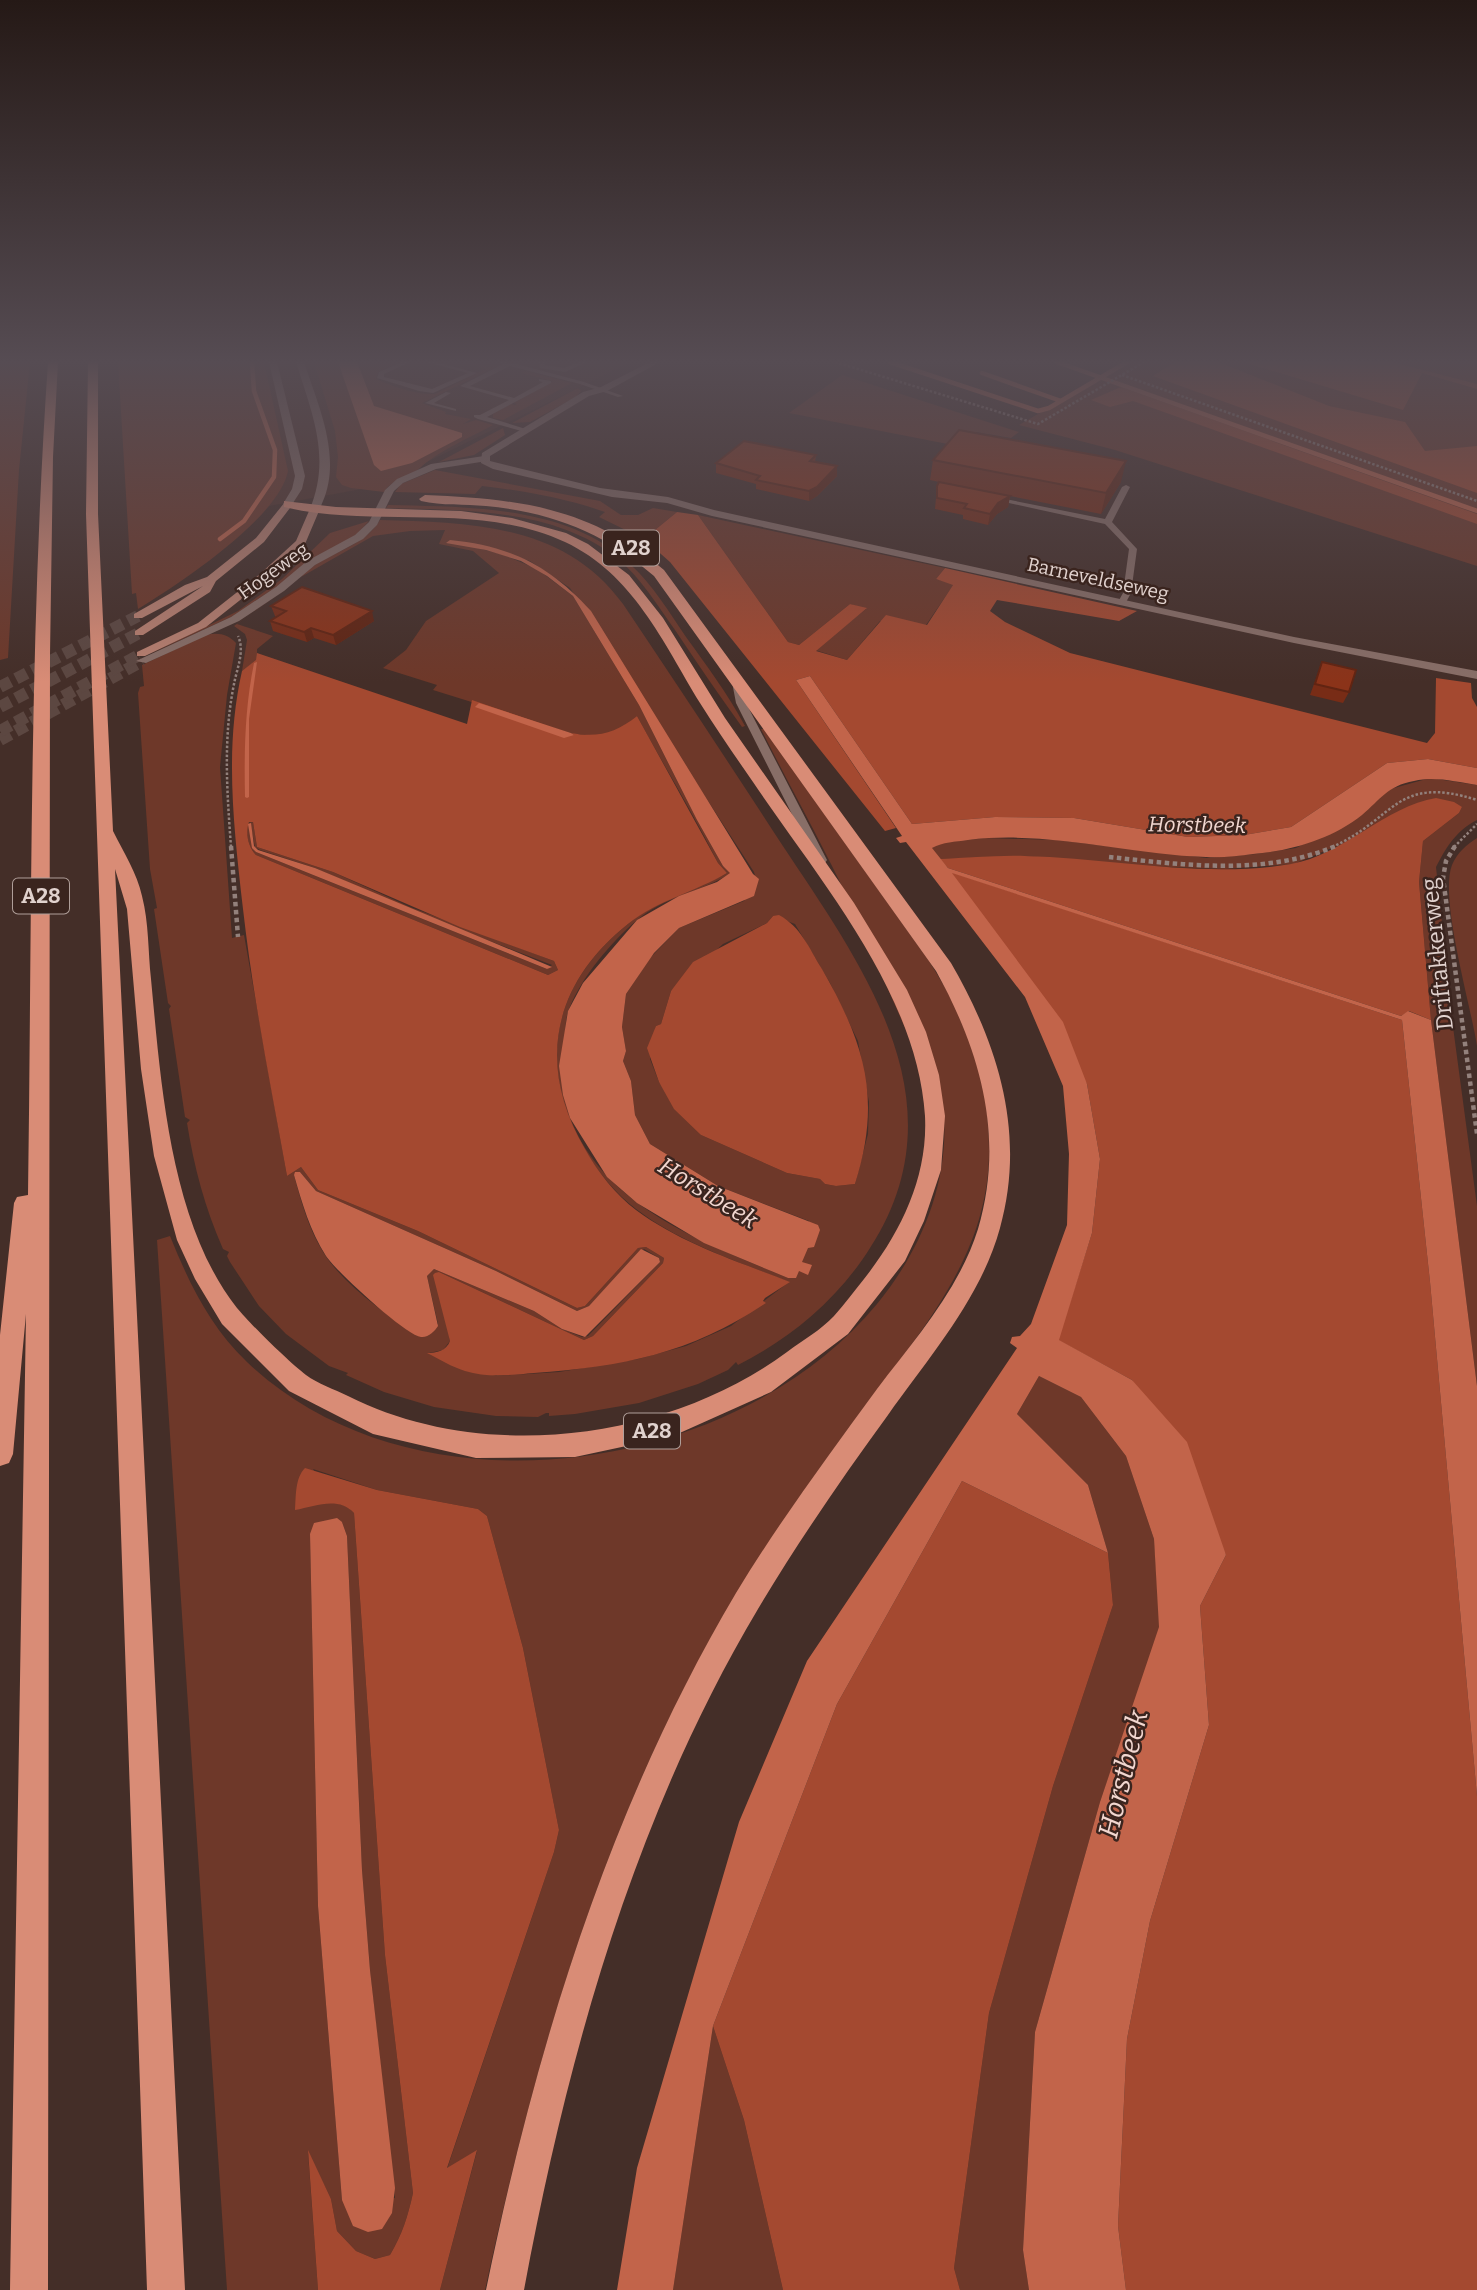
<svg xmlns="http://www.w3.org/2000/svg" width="1477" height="2290" font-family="Bitter,serif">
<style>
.built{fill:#51332b}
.green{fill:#6e3829;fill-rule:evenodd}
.forest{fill:#a44930;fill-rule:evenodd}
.water{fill:#c2644a}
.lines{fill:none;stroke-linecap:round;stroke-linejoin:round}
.stream{stroke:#c2644a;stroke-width:4.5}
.street-tunnel{stroke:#5c4741;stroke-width:12;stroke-dasharray:12 6;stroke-linecap:butt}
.primary-tunnel{stroke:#5c4741;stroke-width:12;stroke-dasharray:12 6;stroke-linecap:butt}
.path-far1{stroke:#93817c;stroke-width:2.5;stroke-dasharray:2.5 2;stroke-linecap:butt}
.path{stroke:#93817c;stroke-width:4.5;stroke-dasharray:4.5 3.5;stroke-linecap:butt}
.lane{fill:#886e67;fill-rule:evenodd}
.street{fill:#886e67;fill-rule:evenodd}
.secondary{fill:#886e67;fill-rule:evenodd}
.primary{fill:#b98070;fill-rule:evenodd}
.highway{fill:#d98c76;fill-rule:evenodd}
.wall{fill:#782c16}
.shaded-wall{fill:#612412}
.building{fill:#8b3319;stroke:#612412;stroke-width:2}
.labels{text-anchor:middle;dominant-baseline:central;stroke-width:5;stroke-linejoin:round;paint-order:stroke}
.far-street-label{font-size:19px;fill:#e1d2ce;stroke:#3a241e}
.shield{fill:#3a241e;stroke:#af9e99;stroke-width:2}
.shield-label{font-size:21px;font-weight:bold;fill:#e1d2ce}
.far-water-label{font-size:21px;font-style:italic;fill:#f2d7d0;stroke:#3a241e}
.street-label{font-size:23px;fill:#e1d2ce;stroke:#3a241e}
.water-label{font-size:24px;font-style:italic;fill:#f2d7d0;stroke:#3a241e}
.near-water-label{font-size:28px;font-style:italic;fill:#f2d7d0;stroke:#3a241e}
</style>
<rect width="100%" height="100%" fill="#442e28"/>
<path class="built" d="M 157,362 L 631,362 L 378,486 L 241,511 Z"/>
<path class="green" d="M 0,362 L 30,362 L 19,470 L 8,658 L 0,660 Z
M 118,362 L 264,362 L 288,471 C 279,518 178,585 138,609 L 136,593 L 132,594 Z
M 314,362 L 399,362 L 378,372 L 376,379 C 393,387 417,395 435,394 L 486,369 L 471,364 L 473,363 L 490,367 L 500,365 L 422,403 L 446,412 L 445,414 L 471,419 L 463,424 L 476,420 L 493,425 C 469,438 437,452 420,468 C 409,478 393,478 384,492 L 351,488 L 342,485 L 336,477 L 338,457 L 335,431 Z
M 1128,362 L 1477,362 L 1477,566 L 1115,450 L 1019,425 Z
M 525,371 L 572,383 L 503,420 L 493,418 L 493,414 L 511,404 L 515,405 L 517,404 L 514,403 L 553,381 L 521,373 Z
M 842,375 L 1019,432 L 1011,438 L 976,432 L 963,447 L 789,413 Z
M 578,388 L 581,391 L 576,397 L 530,422 L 512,423 Z
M 503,428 L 505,435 L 474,455 L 439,462 Z
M 435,470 L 600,501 L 621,515 L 638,515 L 653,508 L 677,512 L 644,539 L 599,517 L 605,512 C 564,498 525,491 482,486 L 475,494 L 395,492 L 401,484 Z
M 388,505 C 468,507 569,505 631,565 C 653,585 669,612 686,637 C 707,666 728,694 745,726 L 742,727 C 719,695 697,663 675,630 C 657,605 641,578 618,559 C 555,508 463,510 386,508 Z
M 698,515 L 945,568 L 936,579 L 954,584 L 926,625 L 880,621 L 847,660 L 815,650 L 866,609 L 850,604 L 799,645 L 788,642 Z
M 380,520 C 471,523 564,523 623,604 C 674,680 725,757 775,834 C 857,959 967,1098 870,1248 C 838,1299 790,1339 738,1365 L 736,1362 L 728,1370 L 698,1384 L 639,1403 L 575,1414 L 549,1416 L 549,1413 L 546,1413 L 538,1417 L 496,1416 L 434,1407 L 384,1392 L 346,1375 L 348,1373 L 329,1366 L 286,1334 L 259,1306 L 230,1262 L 227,1256 L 229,1252 L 223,1249 C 205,1208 194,1167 187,1123 L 190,1120 L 185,1117 L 169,1009 L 171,1006 L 168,1003 L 154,909 L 157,908 L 150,869 L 138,693 L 140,687 L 144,686 L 142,665 L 206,635 C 218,632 228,634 236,643 L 227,695 L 220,767 L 232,938 L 244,935 L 287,1176 L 301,1167 L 318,1190 L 418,1231 L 577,1308 L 585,1306 L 638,1248 L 646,1247 L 664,1258 L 663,1263 L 593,1336 L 584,1340 L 439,1272 L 450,1341 L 443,1350 L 429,1353 L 496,1376 L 559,1372 L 638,1359 L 686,1346 L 731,1326 L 789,1282 C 737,1261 682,1244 636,1209 C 616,1194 597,1171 584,1149 C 536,1066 552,984 628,924 C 647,908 671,897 693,888 C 704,883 717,879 727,873 L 718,863 C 693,813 664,766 637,716 L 621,729 L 601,736 L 574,734 L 433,690 L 437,685 L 383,668 L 406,650 L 426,621 L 499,573 L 473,551 L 439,544 L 445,530 L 410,531 L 373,536 L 301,577 C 322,553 363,549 380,520 ZM 476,544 L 530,561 L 570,588 L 754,872 L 756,879 L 744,901 L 679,928 L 650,958 L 626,994 L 622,1027 L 626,1051 L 623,1061 L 631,1081 L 635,1115 L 650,1144 L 718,1186 L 809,1221 C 808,1249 806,1257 788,1278 C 708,1244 606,1209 571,1120 C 565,1104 568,1079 567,1062 C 566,1046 563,1024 569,1009 C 581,978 611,942 636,921 C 663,897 701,892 731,873 L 723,866 L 697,820 L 639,705 L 573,596 L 537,569 L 504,555 L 474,547 ZM 773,916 L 795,924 L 830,983 L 858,1041 L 869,1102 L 868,1134 L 855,1184 L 836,1186 L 825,1184 L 820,1179 L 787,1173 L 701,1135 L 659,1082 L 650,1059 L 656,1026 L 661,1024 L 671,991 L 723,944 L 767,923 ZM 300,1172 L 316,1191 L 496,1271 L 577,1311 L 589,1306 L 644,1249 L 659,1258 L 660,1262 L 588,1336 L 582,1337 L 562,1329 L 534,1311 L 434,1269 L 427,1276 L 438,1324 L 418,1336 C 388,1315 352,1291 330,1262 C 311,1237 302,1205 294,1175 Z
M 369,521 L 357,534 L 231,617 L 150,654 L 238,611 L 282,579 L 330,533 Z
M 284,590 L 237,624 L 273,636 L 257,649 L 257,660 L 259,662 L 242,671 L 247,640 L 245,634 L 234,626 Z
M 761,729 L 764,729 L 929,961 C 948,992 971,1031 981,1067 C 983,1076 983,1086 985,1096 C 990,1138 992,1170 981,1212 C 961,1289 902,1356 856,1418 C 808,1484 761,1550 721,1620 C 602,1827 535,2058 485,2290 L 440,2290 L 477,2151 L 447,2169 L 554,1852 L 559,1830 L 523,1648 L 487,1516 L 478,1509 L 377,1490 L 313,1469 L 332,1502 L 347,1506 L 354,1513 L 385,1955 L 413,2193 C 408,2216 402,2235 390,2255 L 375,2259 L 356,2251 L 337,2231 L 331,2199 L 308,2152 L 318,2290 L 227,2290 L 157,1240 L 170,1236 C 189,1283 210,1327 247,1362 C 415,1522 735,1476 877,1304 C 919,1253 948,1186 944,1119 C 942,1098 916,1052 906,1030 C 887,988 869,944 849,901 C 822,843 790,787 761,729 ZM 342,1522 L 347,1536 L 362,1870 L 370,1970 L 395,2198 L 342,2200 L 318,1906 L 310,1534 Z
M 1430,778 L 1477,785 L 1477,820 C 1456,831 1447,846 1436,867 L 1453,1027 L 1477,1206 L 1477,1386 L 1431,1020 L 1419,882 L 1423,841 L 1459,813 L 1462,807 L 1348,841 L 1294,864 L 1225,869 L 1144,866 L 1026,856 L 940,859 L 932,851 L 932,848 L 940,843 L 986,838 L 1056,840 L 1207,858 L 1256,854 L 1296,848 L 1361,815 L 1387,790 Z
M 253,822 L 257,847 L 333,872 L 410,907 L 554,961 L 558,970 L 548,975 L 256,855 C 248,847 246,834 247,823 ZM 250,823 L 255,847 L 260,850 L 315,868 L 430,918 L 552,965 L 547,969 L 256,852 L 252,846 Z
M 1477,838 L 1477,1046 C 1471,1006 1439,898 1452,865 C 1457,853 1466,845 1477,838 Z
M 1039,1376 L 1081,1397 L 1126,1456 L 1154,1539 L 1160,1628 L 1100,1802 L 1035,2032 L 1023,2250 L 1029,2290 L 960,2290 L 954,2268 L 989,2013 L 1053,1786 L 1113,1605 L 1108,1553 L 1088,1485 L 1017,1414 Z
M 713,2026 L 744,2120 L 783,2290 L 673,2290 Z"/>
<path class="forest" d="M 1175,362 L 1218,362 L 1329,406 L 1405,422 L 1425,451 L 1477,446 L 1477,493 L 1153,376 Z
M 1243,362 L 1392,362 L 1477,384 L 1477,389 L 1422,373 L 1403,410 Z
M 1121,387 L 1477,514 L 1477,524 L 1133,401 L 1110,407 L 1091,400 Z
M 677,512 L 698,515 L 788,642 L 799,645 L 850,604 L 867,608 L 816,651 L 847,660 L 886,615 L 927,625 L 953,585 L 936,579 L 945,568 L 1137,611 L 1119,621 L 997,600 L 990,611 L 1005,622 L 1070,653 L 1427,743 L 1435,733 L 1436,678 L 1471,683 L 1472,698 L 1477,707 L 1477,768 L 1428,759 L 1387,763 L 1291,827 L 1244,835 L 1188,837 L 1074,818 L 995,817 L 912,824 L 810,676 L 796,680 L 896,828 L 885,831 L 670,562 L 644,539 Z
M 257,653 L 467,724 L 472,700 L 574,735 L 571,733 C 598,738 616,733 637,716 L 718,863 L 727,873 C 695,892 658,900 628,924 C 552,984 536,1066 585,1149 C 597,1171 616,1195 636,1210 C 682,1244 737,1261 790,1282 L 765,1298 L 763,1301 L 766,1303 C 692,1353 623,1367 534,1373 C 512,1375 487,1378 465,1371 C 452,1367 439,1359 427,1353 C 437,1353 446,1351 450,1341 L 433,1275 L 435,1273 L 439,1272 L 584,1340 L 593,1336 L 663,1263 L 664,1258 L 646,1247 L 638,1248 L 585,1306 L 577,1308 L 418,1231 L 318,1190 L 301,1167 L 287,1176 C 271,1087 253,998 243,909 C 234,829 224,750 242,671 L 256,660 ZM 249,822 L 253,822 L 257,847 L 333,872 L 460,927 L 554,961 L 558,970 L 548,975 L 256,855 C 248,847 245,832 249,822 Z
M 1436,798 L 1454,802 L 1462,807 L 1459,813 L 1423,841 L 1419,882 L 1431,1020 L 1409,1011 L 1401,1016 L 948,868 L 940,859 C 968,858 997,855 1025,856 C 1114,858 1203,879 1291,864 C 1343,855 1386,806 1436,798 Z
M 951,872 L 1402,1020 L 1430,1282 L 1477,1796 L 1477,2290 L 1126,2290 L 1118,2226 L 1127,2039 L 1150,1921 L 1209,1725 L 1200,1606 L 1226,1555 L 1132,1380 L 1058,1340 L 1092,1233 L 1100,1159 L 1087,1084 Z
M 779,915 C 801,927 809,948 822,969 C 865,1044 882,1099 855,1184 L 836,1186 L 825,1184 L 820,1179 L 787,1173 L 701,1135 L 674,1109 L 659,1082 L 647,1048 L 656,1026 L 661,1024 L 671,991 L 693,962 L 767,923 L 773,916 Z
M 305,1468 L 377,1490 L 478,1509 L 487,1516 L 523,1648 L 559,1830 L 554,1852 L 447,2168 L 477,2150 L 440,2290 L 318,2290 L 308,2150 L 331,2199 L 337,2231 L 356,2251 L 375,2259 L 390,2255 C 402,2235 408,2216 413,2193 L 385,1955 L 354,1513 C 338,1496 316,1506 295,1510 C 296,1496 295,1478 305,1468 Z
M 962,1481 L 1108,1553 L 1113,1605 L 1053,1786 L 989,2013 L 954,2268 L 960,2290 L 783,2290 L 744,2120 L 713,2026 L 837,1704 Z"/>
<path class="water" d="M 338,362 L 357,362 L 374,406 L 462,433 L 462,437 L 412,463 L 381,471 L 374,465 Z
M 450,540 C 511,546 550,566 591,611 L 753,874 L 759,879 L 754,896 L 679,928 L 654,953 L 626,994 L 622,1027 L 626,1051 L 623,1061 L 631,1081 L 635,1115 L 650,1144 L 718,1186 L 818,1225 L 820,1230 L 814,1247 L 808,1248 L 802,1262 L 812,1265 L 808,1275 L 799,1271 L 796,1278 L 788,1278 L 704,1243 L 637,1203 L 607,1177 L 570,1118 L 563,1095 L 559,1066 L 568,1011 L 583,983 L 637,920 L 679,896 L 717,882 L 730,873 L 723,866 L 697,820 L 639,705 L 573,596 L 547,576 L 521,561 L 486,550 L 446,543 Z
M 257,662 L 249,719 L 249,797 L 247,798 L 245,797 C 244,751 245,707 254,663 Z
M 810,676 L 912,824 L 995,817 L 1074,818 L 1188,837 L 1244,835 L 1291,827 L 1387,763 L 1428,759 L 1477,768 L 1477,785 C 1456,782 1435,776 1414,781 C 1387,786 1381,799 1362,815 C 1332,839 1291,851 1253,854 C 1238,856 1221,858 1206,857 C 1126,854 1047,830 968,840 C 955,842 943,842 932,848 L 948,868 L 1401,1016 L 1408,1011 L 1431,1020 L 1477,1386 L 1477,1796 L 1430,1282 L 1402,1020 L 952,873 L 1063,1022 L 1087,1084 L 1100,1159 L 1092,1233 L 1059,1340 L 1132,1380 L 1187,1442 L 1226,1555 L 1200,1606 L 1209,1725 L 1150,1921 L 1127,2039 L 1118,2226 L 1126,2290 L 1029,2290 L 1023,2250 L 1035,2032 L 1100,1802 L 1159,1627 L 1154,1539 L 1126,1456 L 1081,1397 L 1039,1376 L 1017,1414 L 1088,1485 L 1108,1553 L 962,1481 L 837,1704 L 713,2026 L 673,2290 L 617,2290 L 637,2168 L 739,1822 L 807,1661 L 1017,1348 L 1010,1343 L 1012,1337 L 1020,1336 L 1031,1324 L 1067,1225 L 1069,1154 L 1063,1086 L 1025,997 L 906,842 L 900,843 L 896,838 L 902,836 L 796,680 Z
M 479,703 L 571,733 L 574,735 L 564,738 L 475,707 Z
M 251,823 L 254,846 L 258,850 L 315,868 L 552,967 L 547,969 L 256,852 L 252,848 L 248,824 Z
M 295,1172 L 300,1172 L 316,1191 L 496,1271 L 577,1311 L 589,1306 L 641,1249 L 659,1258 L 660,1262 L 585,1337 L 562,1329 L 534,1311 L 434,1269 L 427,1276 L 438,1326 C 435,1331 428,1338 421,1337 C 405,1335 335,1270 326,1256 C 310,1231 302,1203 294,1175 Z
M 337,1518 L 342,1522 L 347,1536 L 362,1870 L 370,1970 L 395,2188 L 392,2213 L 382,2229 L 368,2232 L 353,2226 L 342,2200 L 318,1906 L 310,1534 L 314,1523 Z"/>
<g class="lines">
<path class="stream" d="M 890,362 L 1038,411 L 1049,408 L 1127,362
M 1057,362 L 1477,511
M 982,373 L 1061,401
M 220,539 L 244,521 L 274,477 L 275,450 L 254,391 L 252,362"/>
<path class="street-tunnel" d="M 0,740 L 142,661"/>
<path class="primary-tunnel" d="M 0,687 L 138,616
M 0,707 L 139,633
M 0,731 L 141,654"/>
<path class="path-far1" d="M 835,362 L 1038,424 L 1144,362
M 1122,375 L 1477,501
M 231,847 C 227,792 223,738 234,684 C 237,668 245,651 238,636
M 1332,847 C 1396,819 1395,774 1477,800
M 1454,847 L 1477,824"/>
<path class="path" d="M 231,846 L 238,937
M 1455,846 L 1446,861 L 1443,878 L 1477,1134
M 1109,857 C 1184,865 1265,876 1336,846"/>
<path class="lane" d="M 402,362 L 410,362 L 384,374 L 384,377 L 432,389 L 468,373 L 426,362 L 436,362 L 477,373 L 433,393 L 419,391 L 377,378 L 379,372 Z
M 498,362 L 509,362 L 584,382 L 623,396 L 618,397 L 580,384 L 510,366 L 470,386 L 514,398 L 543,382 L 539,381 L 539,379 L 551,381 L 551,383 L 487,417 L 529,430 L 525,432 L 478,419 L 474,417 L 474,415 L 480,415 L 509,400 L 460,386 L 503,364 Z
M 539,362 L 545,362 L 545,365 L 564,368 L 579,362 L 587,362 L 565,372 L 540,368 Z
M 446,392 L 451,393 L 434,403 L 456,409 L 456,411 L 425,403 Z
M 1126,485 L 1130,487 L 1112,522 L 1137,549 L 1131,593 L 1125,604 L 1122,605 L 1118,602 L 1123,593 L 1129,549 L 1105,524 L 986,498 L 990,496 L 1105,519 L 1122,487 Z
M 737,679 L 742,682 L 746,703 L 827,860 L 825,863 L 817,863 L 815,860 L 736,703 L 732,682 Z"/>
<path class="street" d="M 484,456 L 487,457 L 487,461 L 436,469 L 403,483 L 394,491 L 377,525 L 363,539 L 315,565 L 284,591 L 239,621 L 146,663 L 136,661 L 231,617 L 276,587 L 307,561 L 355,535 L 369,522 L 385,490 L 397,479 L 431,464 Z"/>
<path class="secondary" d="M 269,362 L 277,362 L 305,476 L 302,489 L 291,506 L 288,507 L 283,504 L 292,489 L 295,476 Z
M 296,362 L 304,362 C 318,405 342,456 323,501 C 320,508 320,511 314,514 L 309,511 C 332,458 312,414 296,362 Z
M 650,362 L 660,362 L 607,391 L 589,396 L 490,456 L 490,461 L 600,488 L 668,497 L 714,510 L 1294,637 L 1477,671 L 1477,679 L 1294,643 L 712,516 L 667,503 L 612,497 L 493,469 L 481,463 L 482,453 L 583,392 L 601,387 Z"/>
<path class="primary" d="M 285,502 L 293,504 L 264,542 L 216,581 L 210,592 L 143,635 L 135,635 L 135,631 L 203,586 L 142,618 L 134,618 L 134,614 L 185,585 L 207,577 L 256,538 Z
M 314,508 L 319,511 L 305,544 L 268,578 L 206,627 L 145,656 L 137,656 L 137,652 L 198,623 L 260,574 L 296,541 L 309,511 Z"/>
<path class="highway" d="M 48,362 L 58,362 L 53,457 L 50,655 L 48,2290 L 10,2290 L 26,1314 L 13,1454 L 9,1463 L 0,1466 L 0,1335 L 14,1203 L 17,1197 L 28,1195 C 32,918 29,639 48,362 Z
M 88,362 L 98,362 L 98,514 L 113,831 C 124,853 137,873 142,896 C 149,923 148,952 151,979 C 161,1084 170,1223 237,1308 C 251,1325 289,1362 306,1375 C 318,1384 334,1389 348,1396 C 483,1464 666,1441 787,1352 C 803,1340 821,1330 834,1316 C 845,1304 854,1291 864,1279 C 901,1232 928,1177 925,1116 C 917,992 819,880 753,782 C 735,756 717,730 700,703 C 663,642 633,574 565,542 C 476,501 376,529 284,507 L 284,501 L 336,507 L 461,511 L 512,518 L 566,533 L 588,544 L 629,575 L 663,618 L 725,718 L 854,903 L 907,990 L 926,1032 L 939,1075 L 945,1116 L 941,1170 L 924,1221 L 905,1261 L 848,1334 L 771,1392 L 673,1436 L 575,1457 L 476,1458 L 373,1434 L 289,1391 L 222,1324 L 195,1279 L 177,1240 L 154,1156 L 141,1069 L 127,909 L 115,869 L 185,2290 L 147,2290 L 86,514 Z
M 425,495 C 519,499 590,507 664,570 L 951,963 C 999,1046 1026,1134 1000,1228 C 981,1298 929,1357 888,1415 C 842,1478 798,1542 758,1609 C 634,1817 568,2054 524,2290 L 486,2290 C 536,2047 609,1807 736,1593 C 779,1522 828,1456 877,1389 C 914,1340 959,1290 978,1229 C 1005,1138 981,1052 936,971 L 654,576 C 605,533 551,512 486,506 C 465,504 442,506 421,501 L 419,499 Z"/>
</g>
<path class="wall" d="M 816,455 L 815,462 L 837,466 L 837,476 L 817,496 L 809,501 L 756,489 L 756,484 L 716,473 L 716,463 Z
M 933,460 L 1121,482 L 1101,514 L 1010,496 L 1008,507 L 997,514 L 988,525 L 963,519 L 963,515 L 935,509 L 937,486 L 939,482 L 930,480 Z
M 271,606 L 374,621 L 336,645 L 314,638 L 307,642 L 273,631 L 270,621 L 276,616 L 275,616 Z
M 1322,662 L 1349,692 L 1343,703 L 1310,695 Z"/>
<path class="shaded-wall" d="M 1126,461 L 1121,482 L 1101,514 L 1106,493 Z
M 837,466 L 837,476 L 817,496 L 809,501 L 809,491 Z
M 1010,496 L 1008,507 L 997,514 L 988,525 L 990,514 L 998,503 Z
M 372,611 L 374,621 L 336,645 L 333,635 Z
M 311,628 L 314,638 L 307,642 L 304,632 Z"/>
<path class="building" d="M 959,430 L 1126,461 L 1106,493 L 933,460 Z
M 744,441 L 816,455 L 810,461 L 837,466 L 817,487 L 809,491 L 756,480 L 760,476 L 716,463 Z
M 939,482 L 1010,496 L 998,503 L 990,514 L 964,508 L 967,504 L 937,498 L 937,486 Z
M 302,587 L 372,611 L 333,635 L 311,628 L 304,632 L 270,621 L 286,611 L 271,606 Z
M 1322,662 L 1356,670 L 1349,692 L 1315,684 Z"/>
<linearGradient id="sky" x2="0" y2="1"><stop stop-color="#251916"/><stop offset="0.53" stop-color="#564c53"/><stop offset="1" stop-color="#564c53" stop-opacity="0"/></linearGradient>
<rect width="1477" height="682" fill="url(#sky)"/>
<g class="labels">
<g class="far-street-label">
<text transform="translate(273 571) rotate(-36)">Hogeweg</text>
<text transform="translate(1098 579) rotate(12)">Barneveldseweg</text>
</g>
<g class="shield">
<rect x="603" y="530.5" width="56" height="35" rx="5"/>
<rect x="13" y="878.5" width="56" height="35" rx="5"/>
<rect x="624" y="1413.5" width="56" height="35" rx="5"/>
</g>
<g class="shield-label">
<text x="631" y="548">A28</text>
<text x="41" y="896">A28</text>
<text x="652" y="1431">A28</text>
</g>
<g class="far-water-label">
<text transform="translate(1197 825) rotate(1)">Horstbeek</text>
</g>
<g class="street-label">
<text transform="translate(1437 954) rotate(-96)">Driftakkerweg</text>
</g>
<g class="water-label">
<text transform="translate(708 1193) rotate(32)">Horstbeek</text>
</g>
<g class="near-water-label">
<text transform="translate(1123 1774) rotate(-76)">Horstbeek</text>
</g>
</g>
</svg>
